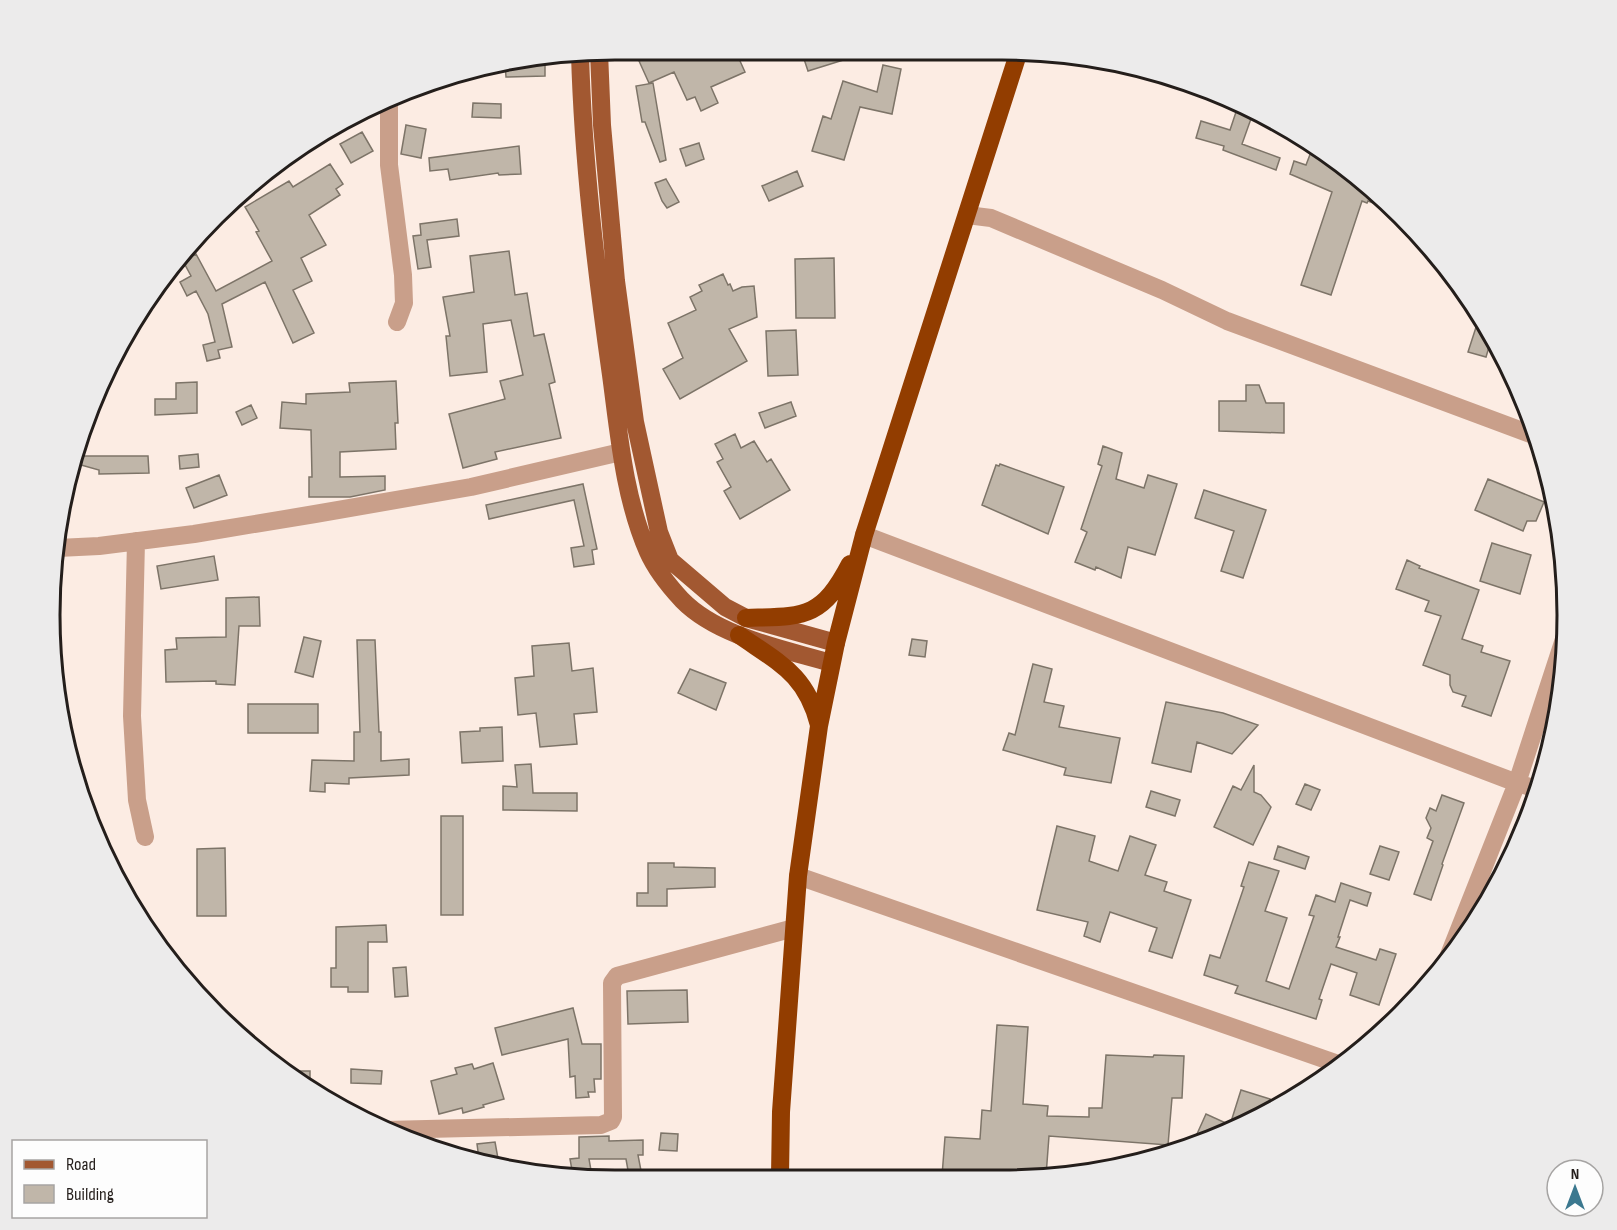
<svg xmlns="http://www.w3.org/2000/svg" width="1617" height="1230" font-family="'Sofia Sans Condensed',sans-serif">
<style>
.building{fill:#c0b6a9;stroke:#7d7468;stroke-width:1.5}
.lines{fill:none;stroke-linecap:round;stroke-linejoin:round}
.minor{stroke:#c99f8a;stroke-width:18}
.major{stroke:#a25831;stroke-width:18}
.highway{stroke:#923d00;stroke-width:18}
.rim{fill:none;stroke:#241e1b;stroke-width:3}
</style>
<rect width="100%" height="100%" fill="#fcece3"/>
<path class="building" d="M 664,50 L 735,50 L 745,72 L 711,87 L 718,103 L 701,111 L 695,97 L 687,100 L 674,72 L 649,83 L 639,61 Z
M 801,50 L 866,50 L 866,53 L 808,71 Z
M 545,59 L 545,76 L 506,77 L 505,64 Z
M 883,65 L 901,69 L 892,114 L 860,107 L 844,160 L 812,151 L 823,116 L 831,119 L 843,81 L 877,92 Z
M 653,83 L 666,160 L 660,162 L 645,122 L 642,122 L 636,86 Z
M 473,103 L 501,104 L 501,118 L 472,117 Z
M 1237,109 L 1252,116 L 1242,144 L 1280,158 L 1276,170 L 1223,150 L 1224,146 L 1196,138 L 1201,121 L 1230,130 Z
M 406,125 L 426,129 L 421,158 L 401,154 Z
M 362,132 L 373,151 L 351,163 L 340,144 Z
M 699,143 L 704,159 L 686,166 L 680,149 Z
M 1314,144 L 1393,208 L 1392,210 L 1368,201 L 1367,203 L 1362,201 L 1331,295 L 1301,285 L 1332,192 L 1290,174 L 1294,161 L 1306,165 Z
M 519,146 L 521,174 L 499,175 L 498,173 L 450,180 L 448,169 L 430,171 L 429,158 Z
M 330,164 L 343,184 L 336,189 L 340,195 L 309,215 L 326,245 L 301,258 L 312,281 L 293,290 L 314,333 L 293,343 L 265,282 L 222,304 L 232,347 L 218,350 L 220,358 L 207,361 L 203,345 L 215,342 L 208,314 L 196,291 L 187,296 L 180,282 L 191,276 L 183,261 L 196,254 L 216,291 L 272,261 L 256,232 L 259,231 L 245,207 L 289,181 L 293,187 Z
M 797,171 L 803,186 L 769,201 L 762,186 Z
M 666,179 L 679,202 L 667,208 L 662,201 L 655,183 Z
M 457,219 L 459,236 L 427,240 L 431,267 L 418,269 L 413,236 L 421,235 L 420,224 Z
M 509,251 L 515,295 L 527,293 L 534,336 L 544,334 L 555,382 L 549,384 L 561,438 L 495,452 L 497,459 L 463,468 L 449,414 L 505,399 L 500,381 L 523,375 L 511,320 L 483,324 L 487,372 L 450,376 L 446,336 L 450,336 L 443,297 L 474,292 L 470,256 Z
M 834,258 L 835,318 L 796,318 L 795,259 Z
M 723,274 L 728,285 L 730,284 L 733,291 L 742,287 L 754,286 L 757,317 L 729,329 L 747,361 L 680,399 L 663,369 L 683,358 L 668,323 L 696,310 L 690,297 L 702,291 L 699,285 Z
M 1480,315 L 1492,337 L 1486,357 L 1468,352 Z
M 796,330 L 798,375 L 768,376 L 766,331 Z
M 396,381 L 398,423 L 395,423 L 396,449 L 340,452 L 340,477 L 385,476 L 385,490 L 350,497 L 309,497 L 309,477 L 312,477 L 311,430 L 280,428 L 282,402 L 306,404 L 306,394 L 350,392 L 349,383 Z
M 197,382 L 197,413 L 155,415 L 155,399 L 176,399 L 176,383 Z
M 1246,385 L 1259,385 L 1266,403 L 1284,403 L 1284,433 L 1219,431 L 1219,401 L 1246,401 Z
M 791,402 L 796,416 L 765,428 L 759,413 Z
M 251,405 L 257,418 L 242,425 L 236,412 Z
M 735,434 L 741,448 L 754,441 L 767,462 L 771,459 L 790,490 L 740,519 L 724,491 L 731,487 L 717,462 L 723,459 L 715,444 Z
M 1103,446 L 1122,453 L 1116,479 L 1144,488 L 1148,475 L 1177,484 L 1155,555 L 1128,547 L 1121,578 L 1096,567 L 1095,570 L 1075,562 L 1087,532 L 1081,529 L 1102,466 L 1098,464 Z
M 198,454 L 199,467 L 180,469 L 179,456 Z
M 77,456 L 148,456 L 149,473 L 99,474 L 99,470 L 74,463 Z
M 1000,464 L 1064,487 L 1048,534 L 982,505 L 996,465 L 999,466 Z
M 219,475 L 227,495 L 194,508 L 186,488 Z
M 1488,479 L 1544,502 L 1536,521 L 1527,521 L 1523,531 L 1475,510 Z
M 583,484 L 597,549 L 592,550 L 594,564 L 574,567 L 571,548 L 584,546 L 574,500 L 489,519 L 486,505 Z
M 1204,490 L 1266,510 L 1243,578 L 1221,571 L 1234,531 L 1195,518 Z
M 1492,543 L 1531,555 L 1520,594 L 1480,581 Z
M 214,556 L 218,580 L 161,589 L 157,566 Z
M 1407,560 L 1420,566 L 1419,568 L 1479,590 L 1462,639 L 1483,646 L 1481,652 L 1510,661 L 1491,716 L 1462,706 L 1466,696 L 1453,692 L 1450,685 L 1450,675 L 1423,665 L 1441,616 L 1425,611 L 1429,601 L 1396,589 Z
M 259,597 L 260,626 L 239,626 L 235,685 L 216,684 L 216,681 L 166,682 L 165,650 L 177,649 L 176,638 L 226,637 L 226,598 Z
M 304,637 L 321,641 L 313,677 L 295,672 Z
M 912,639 L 927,641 L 925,657 L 909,655 Z
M 357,640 L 375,640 L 379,732 L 381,732 L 381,761 L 409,759 L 409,775 L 349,778 L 349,784 L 325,783 L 325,792 L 310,791 L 312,760 L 354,761 L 354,732 L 360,732 Z
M 569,643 L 572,671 L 593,668 L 597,712 L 574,714 L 577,744 L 540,747 L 536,713 L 518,715 L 515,678 L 534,676 L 532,646 Z
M 1033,664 L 1052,669 L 1044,702 L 1064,706 L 1059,727 L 1120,738 L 1111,783 L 1064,775 L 1066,768 L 1003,750 L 1009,733 L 1015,735 Z
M 690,669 L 726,683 L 716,710 L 678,693 Z
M 1166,702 L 1223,713 L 1258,725 L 1232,754 L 1197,742 L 1191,772 L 1152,763 Z
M 248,704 L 318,704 L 318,733 L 248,733 Z
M 502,727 L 503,761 L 462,763 L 460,732 L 480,731 L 480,728 Z
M 531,764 L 533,793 L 577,793 L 577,811 L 503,810 L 503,786 L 517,787 L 515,765 Z
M 1254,765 L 1254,792 L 1261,795 L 1271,807 L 1253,845 L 1214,827 L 1233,786 L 1241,790 Z
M 1305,784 L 1320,790 L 1311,810 L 1296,804 Z
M 1151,791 L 1180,800 L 1175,816 L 1146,807 Z
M 1442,795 L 1464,803 L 1442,864 L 1443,865 L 1431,900 L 1414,894 L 1433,841 L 1427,838 L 1431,828 L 1426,818 L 1430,808 L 1436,811 Z
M 441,816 L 463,816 L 463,915 L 441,915 Z
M 1057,826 L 1095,836 L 1089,861 L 1118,871 L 1130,836 L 1156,845 L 1145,875 L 1167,882 L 1164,891 L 1191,900 L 1172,958 L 1149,951 L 1157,928 L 1110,912 L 1100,942 L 1084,936 L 1088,922 L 1037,910 Z
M 1278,846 L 1309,857 L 1305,869 L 1274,859 Z
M 1380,846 L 1399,852 L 1389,880 L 1370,874 Z
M 225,848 L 226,916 L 197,916 L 197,849 Z
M 1249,862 L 1279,871 L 1265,911 L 1287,918 L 1266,981 L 1289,989 L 1314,916 L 1309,915 L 1316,895 L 1335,902 L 1341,883 L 1371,893 L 1367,906 L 1350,900 L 1338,937 L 1340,937 L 1336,947 L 1376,960 L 1380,949 L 1396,954 L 1379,1005 L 1350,995 L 1357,973 L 1331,964 L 1319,999 L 1322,1000 L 1316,1019 L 1235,993 L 1238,986 L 1204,975 L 1210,955 L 1220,958 L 1244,887 L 1241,886 Z
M 648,863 L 674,863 L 674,867 L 715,868 L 715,887 L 667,889 L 667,906 L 637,906 L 637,893 L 648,893 Z
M 386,925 L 387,942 L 368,942 L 368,992 L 348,992 L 348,987 L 331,987 L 331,968 L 336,968 L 336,927 Z
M 406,967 L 408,996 L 395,997 L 393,968 Z
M 687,990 L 688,1022 L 628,1024 L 627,991 Z
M 573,1008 L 582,1044 L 601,1044 L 601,1079 L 594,1079 L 595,1092 L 588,1092 L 589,1097 L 576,1098 L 575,1076 L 570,1077 L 568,1039 L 502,1055 L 495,1028 Z
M 997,1025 L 1028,1027 L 1023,1104 L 1048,1106 L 1047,1116 L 1089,1117 L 1089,1108 L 1102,1108 L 1106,1055 L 1153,1057 L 1154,1055 L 1184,1056 L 1182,1098 L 1172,1098 L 1168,1145 L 1049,1136 L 1046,1176 L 942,1176 L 945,1137 L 980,1139 L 982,1110 L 991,1111 Z
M 493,1063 L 504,1099 L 483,1105 L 484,1107 L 463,1113 L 462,1108 L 439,1114 L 431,1081 L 457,1074 L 455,1068 L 472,1064 L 474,1069 Z
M 351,1069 L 382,1071 L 381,1084 L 351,1083 Z
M 284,1071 L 310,1071 L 310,1090 L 301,1085 Z
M 1241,1090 L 1270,1099 L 1266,1112 L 1218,1138 L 1192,1145 L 1206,1114 L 1230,1125 Z
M 661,1133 L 678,1134 L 677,1151 L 659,1150 Z
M 609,1136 L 609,1141 L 643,1140 L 643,1155 L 638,1155 L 642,1176 L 629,1176 L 626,1159 L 589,1159 L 592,1176 L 573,1176 L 570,1159 L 579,1158 L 579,1137 Z
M 495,1142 L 499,1164 L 479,1159 L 477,1144 Z"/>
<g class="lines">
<path class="minor" d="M 389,102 L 389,165 L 403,275 L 404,303 L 397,322
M 967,215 L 991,218 L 1162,290 L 1227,321 L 1536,436
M 864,535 L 1517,783 L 1537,789
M 136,541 L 132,716 L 137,800 L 145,837
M 58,548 L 99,546 L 194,534 L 315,514 L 471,487 L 621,452
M 798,876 L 1341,1065
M 1447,960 L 1517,783 L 1566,633
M 385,1130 L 601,1125 L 611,1121 L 613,1117 L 612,983 L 617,976 L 794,928"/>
<path class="major" d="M 599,52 L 602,125 L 616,281 L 635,422 L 659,532 L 670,560 L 725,607 L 746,618 L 836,643
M 580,54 C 583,161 596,269 611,375 C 619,434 624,497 648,552 C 656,570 669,586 682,600 C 718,637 784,649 831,663"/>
<path class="highway" d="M 746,618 C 803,616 821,620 850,564
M 739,635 C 779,663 806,674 819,725
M 780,1176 L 781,1112 L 798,876 L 819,726 L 836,643 L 864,535 L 1019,51"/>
</g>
<path d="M0 0H1617V1230H0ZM615 60H1002A555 555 0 0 1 1557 615V615A555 555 0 0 1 1002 1170H615A555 555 0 0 1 60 615V615A555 555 0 0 1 615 60Z" fill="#ecebeb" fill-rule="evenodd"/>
<path class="rim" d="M615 60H1002A555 555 0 0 1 1557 615V615A555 555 0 0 1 1002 1170H615A555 555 0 0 1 60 615V615A555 555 0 0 1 615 60Z"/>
<rect x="12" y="1140" width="195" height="78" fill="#fdfdfd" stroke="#a6a4a3" stroke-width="1.5"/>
<rect x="24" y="1160" width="30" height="9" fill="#a25831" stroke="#a6a4a3" stroke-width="1.5"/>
<text x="66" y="1170" font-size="18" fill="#241e1b">Road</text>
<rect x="24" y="1185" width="30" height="18" fill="#c0b6a9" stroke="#a6a4a3" stroke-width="1.5"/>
<text x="66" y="1200" font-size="18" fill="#241e1b">Building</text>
<g transform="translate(1575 1188)"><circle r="28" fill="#fdfdfd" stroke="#a6a4a3" stroke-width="1.5"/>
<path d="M0-4.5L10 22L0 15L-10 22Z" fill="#3b788f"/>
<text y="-9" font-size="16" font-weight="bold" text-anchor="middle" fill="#241e1b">N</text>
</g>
</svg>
